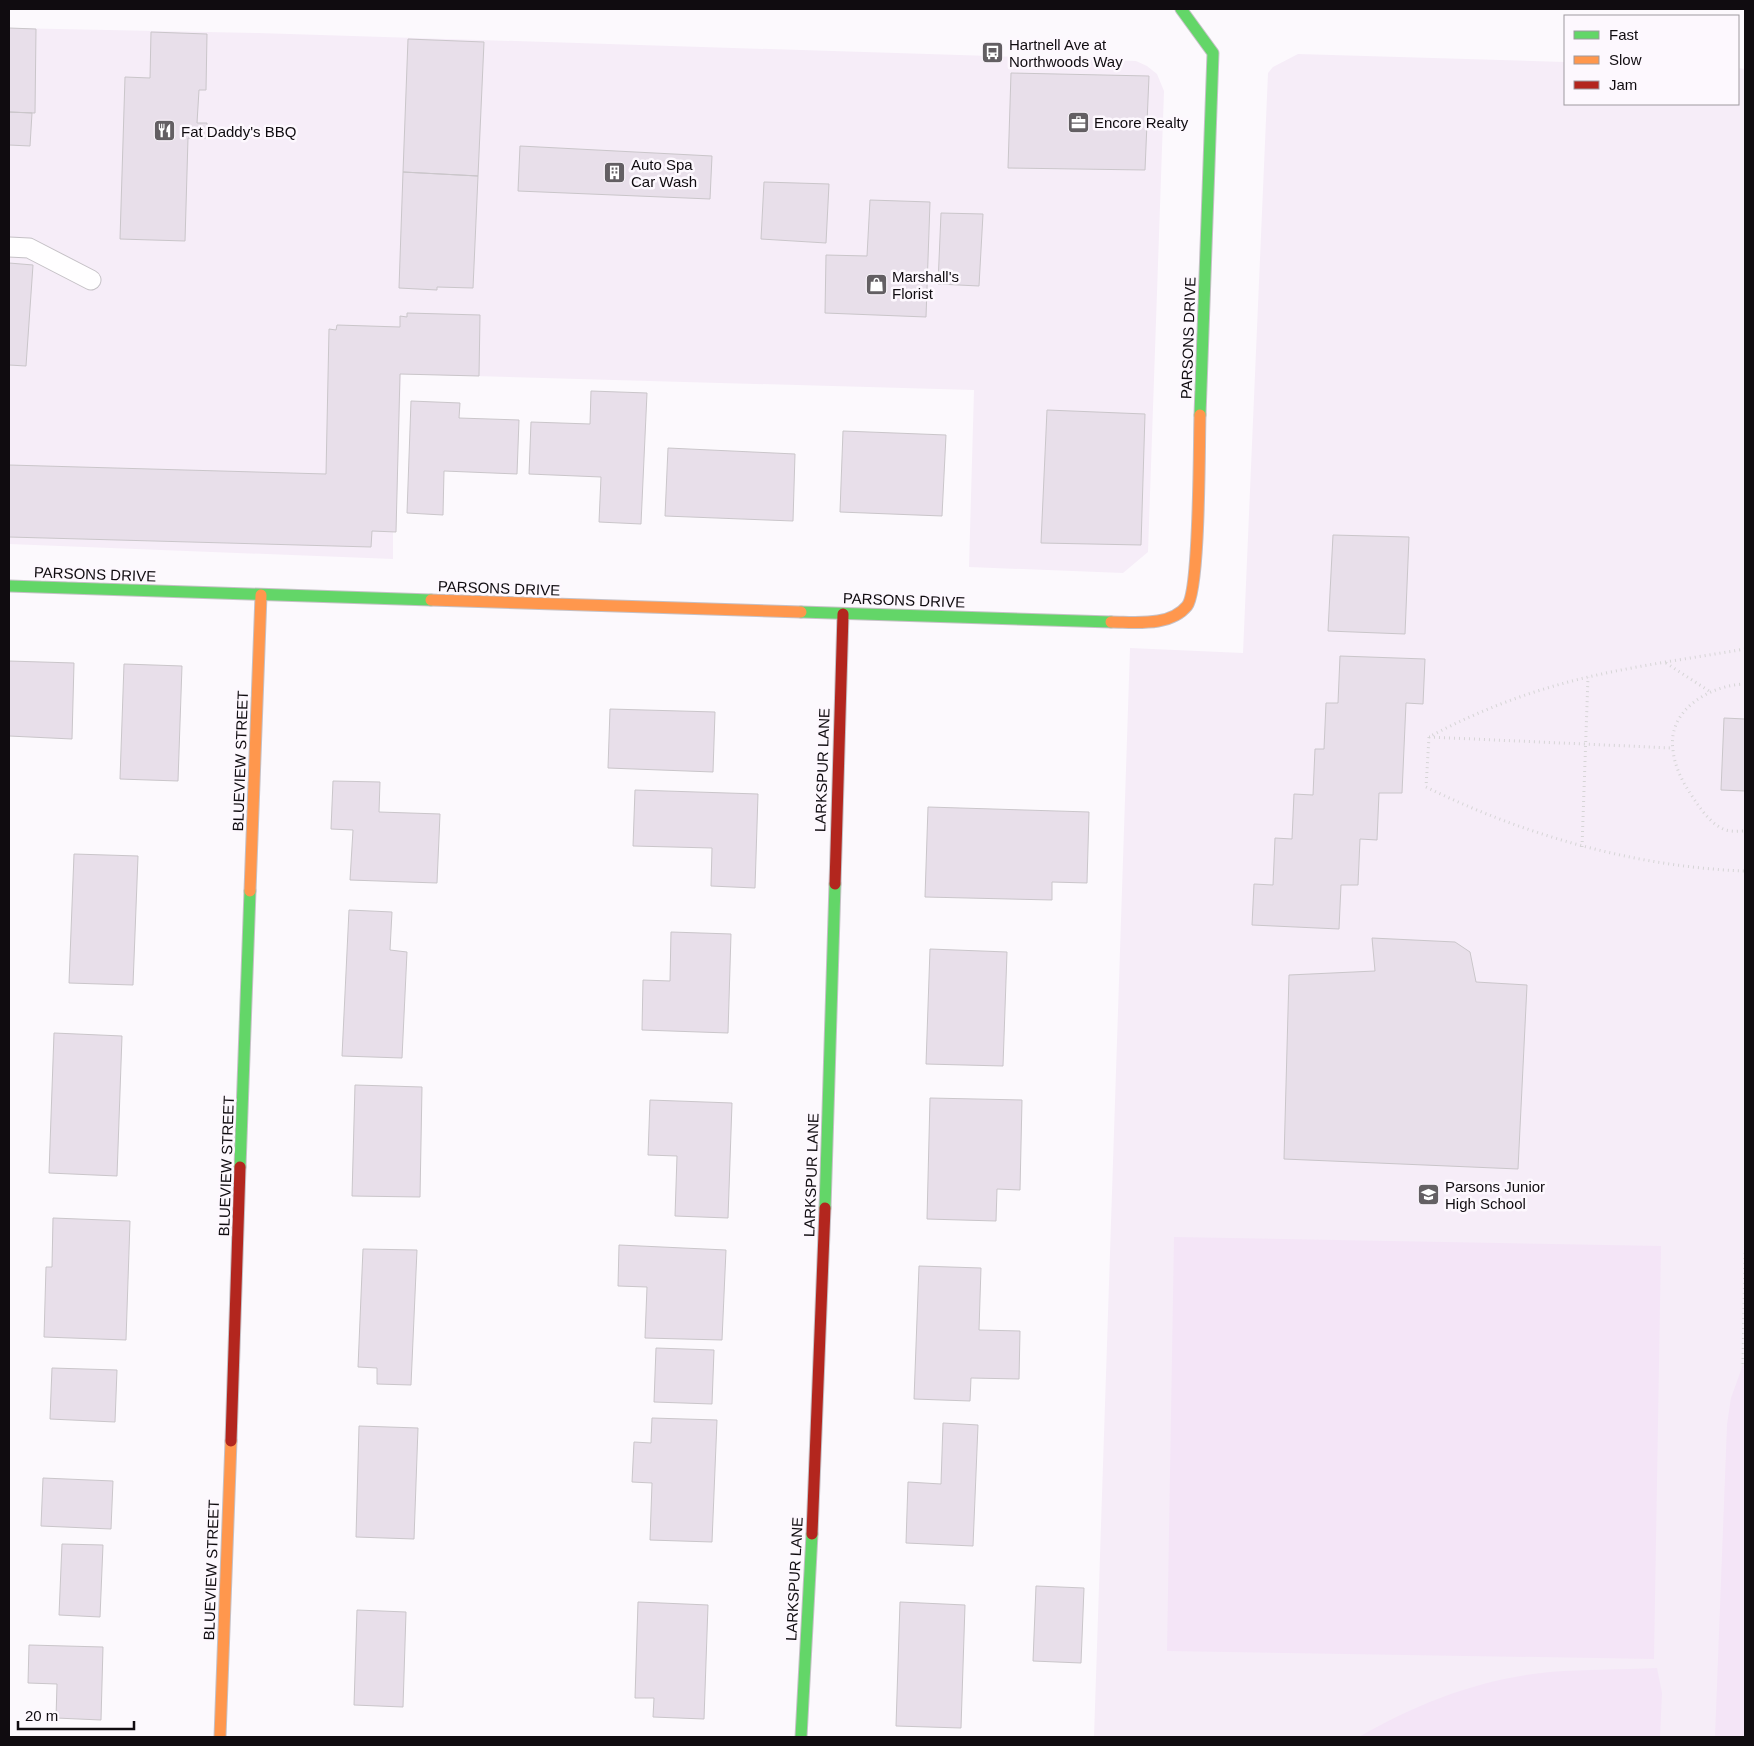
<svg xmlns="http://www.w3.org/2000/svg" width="1754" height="1746" font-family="Helvetica,sans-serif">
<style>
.built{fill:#f6edf8}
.green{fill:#f4e5f7}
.building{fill:#e8dfea;stroke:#cac6ca}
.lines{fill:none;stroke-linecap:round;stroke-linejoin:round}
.lane-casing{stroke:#c5c1c6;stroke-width:21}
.fast-casing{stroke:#c5c1c6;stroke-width:13}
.slow-casing{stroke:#c5c1c6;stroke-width:13}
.jam-casing{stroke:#c5c1c6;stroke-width:13}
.path{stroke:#d6d5d6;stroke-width:3;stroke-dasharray:1 4;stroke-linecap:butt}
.lane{stroke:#fffeff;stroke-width:19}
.fast{stroke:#63d668;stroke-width:11}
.slow{stroke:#ff974d;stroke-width:11}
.jam{stroke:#b3261e;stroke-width:11}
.labels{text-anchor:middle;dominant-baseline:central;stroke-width:5;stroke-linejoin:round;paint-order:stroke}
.poi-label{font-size:15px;fill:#100c10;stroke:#fdf8fe;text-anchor:start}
.street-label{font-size:15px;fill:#100c10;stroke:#fdf8fe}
</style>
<rect width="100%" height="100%" fill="#fcf9fd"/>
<path class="built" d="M 9,28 L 258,33 L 991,56 L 1136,61 L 1147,66 L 1157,74 L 1164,91 L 1148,552 L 1123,573 L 969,567 L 974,390 L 401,374 L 396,532 L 393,532 L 393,559 L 9,544 Z
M 1298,54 L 1565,62 L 1565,104 L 1738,104 L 1738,68 L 1745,69 L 1745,1737 L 1094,1737 L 1130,648 L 1243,653 L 1268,73 L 1273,67 Z"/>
<path class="green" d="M 1174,1237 L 1661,1246 L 1654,1659 L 1167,1651 Z
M 1745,1359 L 1745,1737 L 1715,1737 L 1727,1425 L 1731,1398 Z
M 1657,1668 L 1662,1693 L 1660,1737 L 1359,1737 C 1417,1703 1483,1678 1550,1672 C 1585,1669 1621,1670 1657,1668 Z"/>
<path class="building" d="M 9,28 L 36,29 L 35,113 L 9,112 Z
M 151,32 L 207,34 L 206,90 L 199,90 L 197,123 L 207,123 L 208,138 L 188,138 L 185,241 L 120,239 L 125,77 L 150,78 Z
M 408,39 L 484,42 L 478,176 L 403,172 Z
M 1011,73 L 1149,76 L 1145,170 L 1008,168 Z
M 9,112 L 32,113 L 30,146 L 9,145 Z
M 520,146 L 712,156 L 710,199 L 518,191 Z
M 403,172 L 478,176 L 473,288 L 437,287 L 437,290 L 399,288 Z
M 764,182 L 829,184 L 826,243 L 761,239 Z
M 870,200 L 930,202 L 926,317 L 825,313 L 826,255 L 867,256 Z
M 941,213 L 983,214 L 979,286 L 938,284 Z
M 9,263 L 33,265 L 26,366 L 9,365 Z
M 407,313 L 480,315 L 479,376 L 400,374 L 396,532 L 372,531 L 371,547 L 9,537 L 9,465 L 326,474 L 329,329 L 336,330 L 337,325 L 400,327 L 400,316 L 407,317 Z
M 591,391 L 647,393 L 641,524 L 599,522 L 601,477 L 529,474 L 531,422 L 590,424 Z
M 411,401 L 460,403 L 459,418 L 519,420 L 517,474 L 444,471 L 443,515 L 407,513 Z
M 1047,410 L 1145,414 L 1141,545 L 1041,543 Z
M 843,431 L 946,435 L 942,516 L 840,512 Z
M 668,448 L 795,454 L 793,521 L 665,516 Z
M 1333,535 L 1409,537 L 1405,634 L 1328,631 Z
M 1340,656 L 1425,659 L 1423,704 L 1406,703 L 1402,793 L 1379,793 L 1377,840 L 1360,839 L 1358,885 L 1341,885 L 1339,929 L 1252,925 L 1254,884 L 1273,885 L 1275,838 L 1292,839 L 1294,794 L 1313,795 L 1315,749 L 1324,749 L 1326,703 L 1338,703 Z
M 9,661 L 74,663 L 72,739 L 9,736 Z
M 124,664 L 182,666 L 178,781 L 120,779 Z
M 610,709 L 715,712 L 713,772 L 608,768 Z
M 1724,718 L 1745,719 L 1745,791 L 1721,790 Z
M 333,781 L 380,782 L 379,812 L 440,814 L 437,883 L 350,880 L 353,830 L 331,829 Z
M 635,790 L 758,794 L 755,888 L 711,886 L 712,848 L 633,846 Z
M 928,807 L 1089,812 L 1087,883 L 1052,882 L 1052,900 L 925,897 Z
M 74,854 L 138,856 L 133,985 L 69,983 Z
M 349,910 L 392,912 L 390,950 L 407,952 L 402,1058 L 342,1056 Z
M 671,932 L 731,934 L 728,1033 L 642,1030 L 643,980 L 670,981 Z
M 1372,938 L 1455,942 L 1470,952 L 1476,982 L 1527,985 L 1518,1169 L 1284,1159 L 1289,975 L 1375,971 Z
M 930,949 L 1007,952 L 1003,1066 L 926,1064 Z
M 54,1033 L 122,1036 L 117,1176 L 49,1173 Z
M 355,1085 L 422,1087 L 420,1197 L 352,1196 Z
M 930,1098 L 1022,1100 L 1020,1190 L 997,1189 L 996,1221 L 927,1219 Z
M 650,1100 L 732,1103 L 728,1218 L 675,1216 L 677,1156 L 648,1155 Z
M 53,1218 L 130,1221 L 126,1340 L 44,1337 L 46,1267 L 52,1267 Z
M 619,1245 L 726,1250 L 722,1340 L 645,1338 L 647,1287 L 618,1286 Z
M 363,1249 L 417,1250 L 411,1385 L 377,1384 L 377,1368 L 358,1367 Z
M 919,1266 L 981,1268 L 979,1330 L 1020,1331 L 1019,1379 L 971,1378 L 970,1401 L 914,1399 Z
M 656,1348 L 714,1350 L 712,1404 L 654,1402 Z
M 52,1368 L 117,1370 L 115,1422 L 50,1419 Z
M 652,1418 L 717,1420 L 712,1542 L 650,1540 L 652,1483 L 632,1482 L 634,1442 L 651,1443 Z
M 943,1423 L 978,1425 L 973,1546 L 906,1543 L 908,1482 L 941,1484 Z
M 359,1426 L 418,1428 L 414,1539 L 356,1537 Z
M 43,1478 L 113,1481 L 111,1529 L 41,1526 Z
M 62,1544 L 103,1545 L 100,1617 L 59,1615 Z
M 1036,1586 L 1084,1588 L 1081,1663 L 1033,1661 Z
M 638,1602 L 708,1605 L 704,1719 L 653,1717 L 654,1698 L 635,1698 Z
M 900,1602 L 965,1605 L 961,1728 L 896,1726 Z
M 357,1610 L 406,1612 L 403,1707 L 354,1705 Z
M 29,1645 L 103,1647 L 101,1720 L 56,1718 L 57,1684 L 28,1683 Z"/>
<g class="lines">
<defs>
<path id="lane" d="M 9,247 L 29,248 L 91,280"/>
<path id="fast" d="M 1181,9 L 1213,53 L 1200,415
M 9,586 L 431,600
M 801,612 L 1111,622
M 240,1167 L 250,891
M 825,1208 L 835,884
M 801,1737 L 812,1534"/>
<path id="slow" d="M 431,600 L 801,612
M 1111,622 C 1135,622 1170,627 1187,606 C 1200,590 1199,445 1200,415
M 250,891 L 261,595
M 220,1737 L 231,1441"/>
<path id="jam" d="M 835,884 L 843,614
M 231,1441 L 240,1167
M 812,1534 L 825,1208"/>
</defs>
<use href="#lane" class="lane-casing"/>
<use href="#fast" class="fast-casing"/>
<use href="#slow" class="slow-casing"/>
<use href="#jam" class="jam-casing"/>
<path class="path" d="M 1745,649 C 1693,658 1640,665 1588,677 C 1533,690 1479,710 1429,737 L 1426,787 C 1524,835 1635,867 1745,871
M 1666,663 L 1709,691
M 1745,684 C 1710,685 1667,710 1673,750 C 1675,770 1685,786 1696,802 C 1703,812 1713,826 1726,830 C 1732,832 1740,831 1745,831
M 1429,737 L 1672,748
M 1582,847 L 1588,677
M 1743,1364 L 1745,1252"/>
<use href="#lane" class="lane"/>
<use href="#fast" class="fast"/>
<use href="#slow" class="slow"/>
<use href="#jam" class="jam"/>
</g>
<defs>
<symbol id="bus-square" viewBox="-11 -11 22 22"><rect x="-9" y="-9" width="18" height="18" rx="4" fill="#635f63" stroke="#fdf8fe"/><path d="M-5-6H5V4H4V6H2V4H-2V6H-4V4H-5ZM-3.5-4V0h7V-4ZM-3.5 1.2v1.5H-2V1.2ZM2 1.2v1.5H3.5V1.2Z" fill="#fff"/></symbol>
<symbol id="office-square" viewBox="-11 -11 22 22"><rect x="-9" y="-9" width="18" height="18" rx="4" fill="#635f63" stroke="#fdf8fe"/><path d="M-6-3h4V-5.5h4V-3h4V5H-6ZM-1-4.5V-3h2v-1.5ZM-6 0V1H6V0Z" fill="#fff"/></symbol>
<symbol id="restaurant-square" viewBox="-11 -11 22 22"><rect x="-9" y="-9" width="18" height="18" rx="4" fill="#635f63" stroke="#fdf8fe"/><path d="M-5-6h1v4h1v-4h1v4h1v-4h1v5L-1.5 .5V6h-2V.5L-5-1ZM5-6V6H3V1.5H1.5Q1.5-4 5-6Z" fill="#fff"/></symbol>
<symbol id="building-square" viewBox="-11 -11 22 22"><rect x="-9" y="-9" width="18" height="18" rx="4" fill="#635f63" stroke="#fdf8fe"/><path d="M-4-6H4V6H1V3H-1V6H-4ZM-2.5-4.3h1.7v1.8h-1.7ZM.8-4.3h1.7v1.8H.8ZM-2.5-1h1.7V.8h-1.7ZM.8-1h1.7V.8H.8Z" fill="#fff"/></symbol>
<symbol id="shop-square" viewBox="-11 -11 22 22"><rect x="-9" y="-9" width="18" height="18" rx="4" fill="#635f63" stroke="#fdf8fe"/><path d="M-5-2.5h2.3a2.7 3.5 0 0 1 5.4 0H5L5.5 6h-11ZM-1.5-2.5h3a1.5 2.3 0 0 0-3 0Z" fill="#fff"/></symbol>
<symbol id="school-square" viewBox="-11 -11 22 22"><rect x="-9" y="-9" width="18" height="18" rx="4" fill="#635f63" stroke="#fdf8fe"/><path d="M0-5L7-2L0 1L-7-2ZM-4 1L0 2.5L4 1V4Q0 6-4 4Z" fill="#fff"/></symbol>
</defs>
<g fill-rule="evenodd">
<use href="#bus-square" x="980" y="40" width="25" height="25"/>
<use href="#office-square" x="1066" y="110" width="25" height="25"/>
<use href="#restaurant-square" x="152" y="118" width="25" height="25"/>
<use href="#building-square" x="602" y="160" width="25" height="25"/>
<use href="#shop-square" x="864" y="272" width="25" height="25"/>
<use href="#school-square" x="1416" y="1182" width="25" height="25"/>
</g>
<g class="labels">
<g class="poi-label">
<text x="1009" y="44">Hartnell Ave at<tspan x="1009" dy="17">Northwoods Way</tspan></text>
<text x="1094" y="122">Encore Realty</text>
<text x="181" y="131">Fat Daddy's BBQ</text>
<text x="631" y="164">Auto Spa<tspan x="631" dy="17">Car Wash</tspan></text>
<text x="892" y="276">Marshall's<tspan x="892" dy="17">Florist</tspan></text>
<text x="1445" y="1186">Parsons Junior<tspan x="1445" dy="17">High School</tspan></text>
</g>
<g class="street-label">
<text transform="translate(1188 338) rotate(-88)">PARSONS DRIVE</text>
<text transform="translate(95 574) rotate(2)">PARSONS DRIVE</text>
<text transform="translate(499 588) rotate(2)">PARSONS DRIVE</text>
<text transform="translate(904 600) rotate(2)">PARSONS DRIVE</text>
<text transform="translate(240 761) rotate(-88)">BLUEVIEW STREET</text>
<text transform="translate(822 770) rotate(-88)">LARKSPUR LANE</text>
<text transform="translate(226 1166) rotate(-88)">BLUEVIEW STREET</text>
<text transform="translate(811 1175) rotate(-88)">LARKSPUR LANE</text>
<text transform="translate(211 1570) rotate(-88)">BLUEVIEW STREET</text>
<text transform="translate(794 1579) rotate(-87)">LARKSPUR LANE</text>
</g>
</g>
<rect width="1754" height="1746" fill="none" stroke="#100c10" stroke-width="20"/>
<rect x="1564" y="15" width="175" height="90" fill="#fdf8fe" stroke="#9e9a9f"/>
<rect x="1574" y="31" width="25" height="8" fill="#63d668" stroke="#9e9a9f"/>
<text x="1609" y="40" font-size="15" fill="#100c10">Fast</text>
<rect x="1574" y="56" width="25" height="8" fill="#ff974d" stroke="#9e9a9f"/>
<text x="1609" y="65" font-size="15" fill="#100c10">Slow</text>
<rect x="1574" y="81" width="25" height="8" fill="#b3261e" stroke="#9e9a9f"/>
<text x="1609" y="90" font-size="15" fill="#100c10">Jam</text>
<path d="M18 1721v8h116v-8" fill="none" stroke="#100c10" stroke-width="2.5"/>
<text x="25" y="1721" font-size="15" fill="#100c10" stroke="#fdf8fe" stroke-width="4" paint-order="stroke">20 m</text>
</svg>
